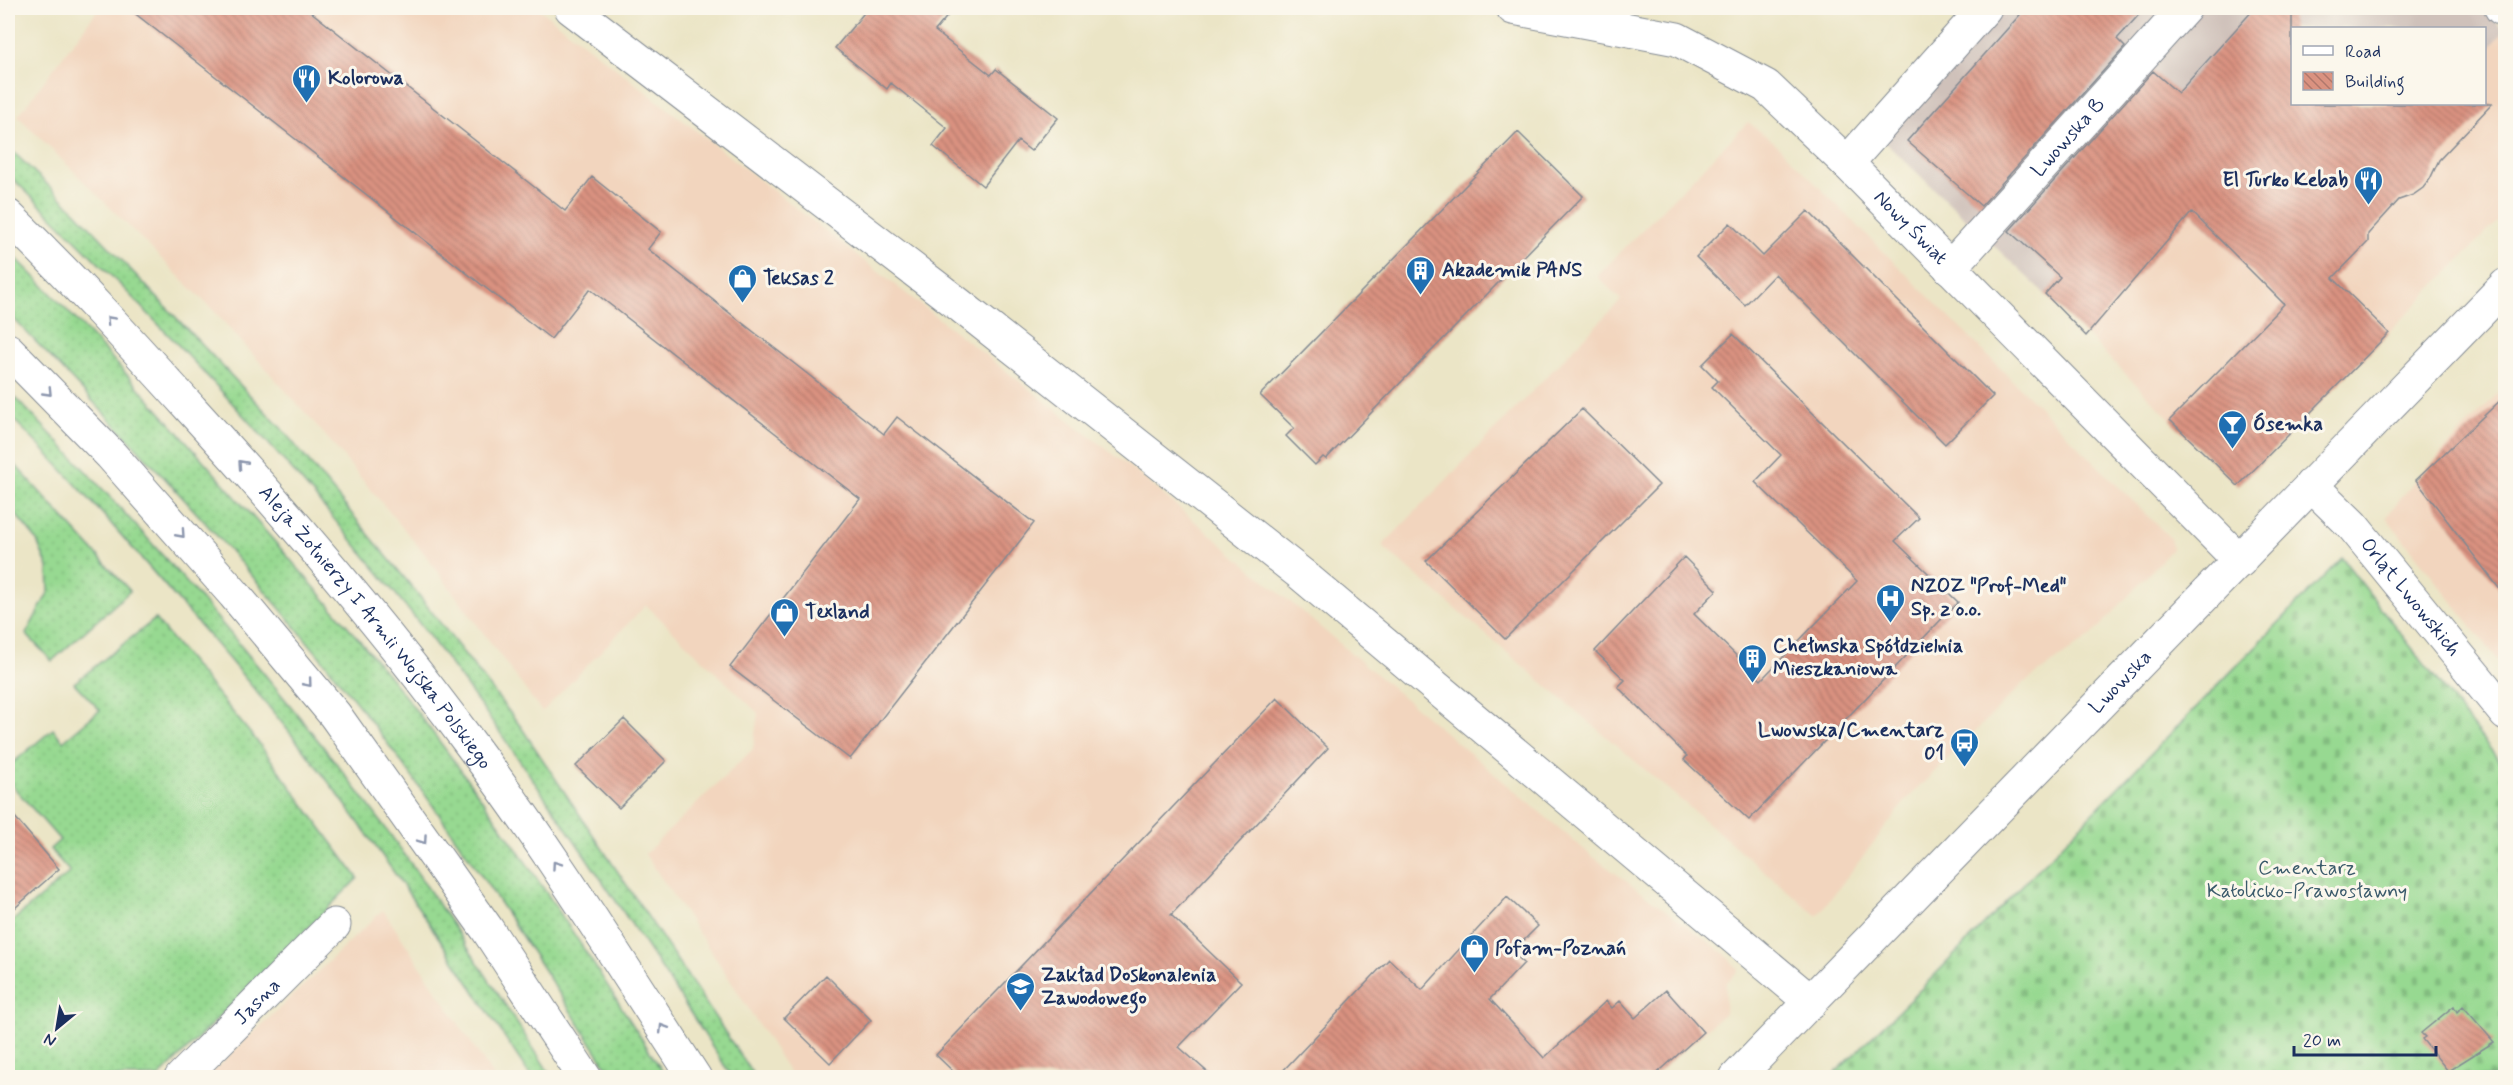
<svg xmlns="http://www.w3.org/2000/svg" width="2513" height="1085" font-family="Mynerve,sans-serif">
<style>
.built{fill:#f2d5be}
.industrial{fill:#cfc1ba}
.grass{fill:url(#grass-dots);stroke:#598478;stroke-width:1.5}
.cemetery{fill:url(#cemetery-stones);stroke:#598478;stroke-width:1.5}
.building{fill:url(#building-back-hatch)}
.lines{fill:none;stroke-linecap:round;stroke-linejoin:round}
.minor-casing{stroke:#838a92;stroke-width:35}
.secondary-casing{stroke:#838a92;stroke-width:35}
.minor{stroke:#fff;stroke-width:33}
.secondary{stroke:#fff;stroke-width:33}
.oneway{stroke:#8d97ae}
.labels{text-anchor:middle;dominant-baseline:central;stroke-width:6;stroke-linejoin:round;paint-order:stroke}
.poi-label{font-size:20px;font-weight:bold;fill:#1b2f5e;stroke:#fbf7ec;text-anchor:start}
.street-label{font-size:20px;fill:#1b2f5e;stroke:#fbf7ec}
.park-label{font-size:20px;fill:#3a5a6b;stroke:#fbf7ec}
</style>
<defs>
<pattern id="grass-dots" width="8" height="8" patternUnits="userSpaceOnUse" patternTransform="scale(1.5)"><rect width="8" height="8" fill="#97d991"/><path d="M2 2h.1M6 6h.1" fill="none" stroke="#82bb7f" stroke-width="1.8" stroke-linecap="round"/></pattern>
<pattern id="cemetery-stones" width="16" height="16" patternUnits="userSpaceOnUse" patternTransform="scale(1.5)"><rect width="16" height="16" fill="#97d991"/><path d="M2 7V4a2 2 0 0 1 4 0v3zM10 15v-3a2 2 0 0 1 4 0v3z" fill="#82bb7f"/></pattern>
<pattern id="building-back-hatch" width="6" height="6" patternUnits="userSpaceOnUse" patternTransform="scale(1.5)"><rect width="6" height="6" fill="#da9280"/><path d="M-1 5l2 2M0 0l6 6M5-1l2 2" fill="none" stroke="#b0786c"/></pattern>
</defs>
<rect width="100%" height="100%" fill="#fbf7ec"/>
<filter id="ink" filterUnits="userSpaceOnUse"><feTurbulence type="fractalNoise" baseFrequency=".0167" numOctaves="2"/><feDisplacementMap in="SourceGraphic" scale="12" xChannelSelector="R" yChannelSelector="G"/><feConvolveMatrix kernelMatrix="1 2 1 2 8 2 1 2 1" color-interpolation-filters="sRGB"/></filter>
<filter id="wash" filterUnits="userSpaceOnUse"><feTurbulence type="fractalNoise" baseFrequency=".008" numOctaves="4" result="noise"/><feDisplacementMap in="SourceGraphic" scale="24" xChannelSelector="R" yChannelSelector="G"/><feGaussianBlur stdDeviation="1.35" result="paint"/><feColorMatrix in="noise" values="0 0 0 0 0 0 0 0 0 0 0 0 0 0 0 0 0 1.4 0 .05"/><feComposite in="paint" operator="in"/></filter>
<g filter="url(#wash)">
<rect width="100%" height="100%" fill="#ebe5c6"/>
<path class="built" d="M 94,8 L 538,8 L 1135,471 L 1592,856 L 1725,954 L 1739,970 L 1726,983 L 1725,1013 L 1653,1077 L 792,1077 L 725,972 L 645,854 L 753,749 L 758,713 L 646,605 L 542,712 L 424,553 L 319,428 L 215,312 L 18,116 L 97,11 Z
M 2505,30 L 2505,214 L 2238,486 L 2045,294 L 2187,133 L 2345,194 L 2430,104 L 2434,106 L 2436,104 L 2484,104 L 2485,52 Z
M 1748,122 L 1774,142 L 2170,538 L 2172,549 L 2090,637 L 2024,683 L 1908,798 L 1817,916 L 1382,546 L 1621,300 L 1597,276 Z
M 2505,386 L 2505,669 L 2386,517 L 2416,480 Z
M 383,910 L 494,1077 L 207,1077 Z"/>
<path class="industrial" d="M 1981,8 L 2483,8 L 2505,30 L 2485,53 L 2484,28 L 2292,28 L 2292,104 L 2430,104 L 2345,194 L 2186,133 L 2045,294 L 1871,129 Z"/>
<path class="grass" d="M 8,147 L 76,212 L 281,428 L 417,593 L 521,727 L 755,1077 L 732,1077 C 682,999 630,921 577,844 C 521,762 465,680 403,603 C 282,451 148,308 8,174 Z
M 8,250 C 91,332 168,420 246,509 C 307,579 371,650 427,725 C 513,838 590,957 666,1077 L 613,1077 C 540,963 466,848 385,740 C 271,588 140,449 8,313 Z
M 8,390 C 136,520 256,658 367,803 C 433,891 492,985 552,1077 L 531,1077 C 472,988 414,898 350,811 C 298,739 240,671 181,604 C 125,539 69,474 8,414 Z
M 8,457 L 130,591 L 52,661 L 26,634 L 49,591 L 48,567 L 36,539 L 8,505 Z
M 155,619 L 260,745 L 358,878 L 159,1077 L 8,1077 L 8,925 L 70,872 L 50,849 L 60,840 L 11,784 L 8,787 L 8,767 L 53,729 L 63,741 L 100,710 L 74,683 Z"/>
<path class="cemetery" d="M 2342,558 L 2505,768 L 2505,1077 L 1830,1078 L 1921,989 Z"/>
<g id="blocks">
<path class="building" d="M 128,8 L 306,8 L 565,211 L 592,177 L 661,232 L 648,249 L 884,434 L 897,417 L 1034,523 L 850,759 L 730,667 L 860,499 L 590,289 L 551,339 Z
M 868,8 L 954,8 L 935,31 L 991,75 L 996,69 L 1058,118 L 1031,151 L 1018,141 L 983,186 L 933,146 L 947,128 L 891,83 L 887,89 L 835,48 Z
M 2026,8 L 2145,8 L 2117,39 L 2125,47 L 1981,206 L 1907,141 Z
M 2255,8 L 2292,8 L 2292,104 L 2492,104 L 2439,160 L 2430,179 L 2423,188 L 2413,195 L 2399,200 L 2368,234 L 2368,242 L 2333,278 L 2389,333 L 2238,486 L 2170,420 L 2284,304 L 2192,212 L 2086,336 L 2045,294 L 2060,277 L 2009,231 L 2153,71 L 2178,93 Z
M 1518,132 L 1583,196 L 1326,459 L 1323,457 L 1315,465 L 1286,436 L 1294,428 L 1260,395 Z
M 1808,211 L 1993,396 L 1945,444 L 1775,274 L 1745,305 L 1696,257 L 1730,223 L 1763,256 Z
M 1733,334 L 1919,518 L 1895,541 L 1958,602 L 1749,820 L 1684,760 L 1687,756 L 1618,687 L 1625,680 L 1595,651 L 1684,557 L 1717,590 L 1694,614 L 1761,680 L 1857,581 L 1755,482 L 1781,455 L 1712,387 L 1718,381 L 1702,365 Z
M 2505,396 L 2505,596 L 2416,480 Z
M 1582,409 L 1659,485 L 1505,639 L 1426,561 Z
M 1277,698 L 1328,748 L 1171,915 L 1241,982 L 1179,1047 L 1213,1077 L 959,1077 L 936,1055 Z
M 624,719 L 666,761 L 619,808 L 576,766 Z
M 8,809 L 59,869 L 8,914 Z
M 1507,897 L 1538,926 L 1512,952 L 1524,963 L 1490,999 L 1544,1058 L 1606,1001 L 1612,1008 L 1620,1001 L 1635,1018 L 1666,990 L 1703,1032 L 1653,1077 L 1277,1077 L 1389,959 L 1422,990 Z
M 826,975 L 871,1020 L 830,1063 L 784,1018 Z
M 2454,1006 L 2457,1012 L 2463,1006 L 2494,1042 L 2448,1071 L 2422,1039 L 2425,1037 L 2421,1033 Z"/>
</g>
</g>
<g filter="url(#ink)">
<use href="#blocks" fill-opacity="0" stroke="#838a92" stroke-width="1.5"/>
<g class="lines">
<defs>
<g id="minor">
<path d="M 571,8 L 957,303 L 1301,574 L 1811,1002"/>
<path id="s1" d="M 1513,8 L 1677,39 L 1766,86 L 1847,163 L 2240,561"/>
<path d="M 2501,8 L 2506,11"/>
<path d="M 1847,163 L 1985,8"/>
<path id="s2" d="M 1950,268 L 2185,8"/>
<path id="s3" d="M 2311,485 L 2352,525 L 2506,714"/>
<path id="s4" d="M 181,1078 L 334,925"/>
</g>
<g id="secondary">
<path id="s5" d="M 8,216 C 72,278 131,343 191,409 C 290,517 385,628 472,746 C 552,853 622,966 695,1078"/>
<path d="M 8,350 L 111,455 L 234,594 L 335,715 L 487,929 L 585,1078"/>
<path id="s6" d="M 1736,1078 L 2506,285"/>
</g>
</defs>
<use href="#minor" class="minor-casing"/>
<use href="#secondary" class="secondary-casing"/>
<use href="#minor" class="minor"/>
<use href="#secondary" class="secondary"/>
</g>
<defs><path id="oneway-chevron" d="M-2-3.5L2.5 0L-2 3.5" fill="none" stroke-width="1.6" stroke-linecap="round" stroke-linejoin="round" transform="scale(1.5)"/></defs>
<g class="oneway">
<use href="#oneway-chevron" transform="translate(110 320) rotate(-133)"/>
<use href="#oneway-chevron" transform="translate(48 392) rotate(46)"/>
<use href="#oneway-chevron" transform="translate(242 464) rotate(-132)"/>
<use href="#oneway-chevron" transform="translate(181 534) rotate(48)"/>
<use href="#oneway-chevron" transform="translate(308 683) rotate(50)"/>
<use href="#oneway-chevron" transform="translate(423 840) rotate(55)"/>
<use href="#oneway-chevron" transform="translate(556 865) rotate(-125)"/>
<use href="#oneway-chevron" transform="translate(663 1028) rotate(-122)"/>
</g>
</g>
<defs>
<symbol id="restaurant-pin" viewBox="-11 -11 22 30"><path d="M0 17L-7.5 6A9.5 9.5 0 1 1 7.5 6Z" fill="#1f6fb2" stroke="#fbf7ec"/><path d="M-5-6h1v4h1v-4h1v4h1v-4h1v5L-1.5 .5V6h-2V.5L-5-1ZM5-6V6H3V1.5H1.5Q1.5-4 5-6Z" fill="#fff"/></symbol>
<symbol id="building-pin" viewBox="-11 -11 22 30"><path d="M0 17L-7.5 6A9.5 9.5 0 1 1 7.5 6Z" fill="#1f6fb2" stroke="#fbf7ec"/><path d="M-4-6H4V6H1V3H-1V6H-4ZM-2.5-4.3h1.7v1.8h-1.7ZM.8-4.3h1.7v1.8H.8ZM-2.5-1h1.7V.8h-1.7ZM.8-1h1.7V.8H.8Z" fill="#fff"/></symbol>
<symbol id="shop-pin" viewBox="-11 -11 22 30"><path d="M0 17L-7.5 6A9.5 9.5 0 1 1 7.5 6Z" fill="#1f6fb2" stroke="#fbf7ec"/><path d="M-5-2.5h2.3a2.7 3.5 0 0 1 5.4 0H5L5.5 6h-11ZM-1.5-2.5h3a1.5 2.3 0 0 0-3 0Z" fill="#fff"/></symbol>
<symbol id="bar-pin" viewBox="-11 -11 22 30"><path d="M0 17L-7.5 6A9.5 9.5 0 1 1 7.5 6Z" fill="#1f6fb2" stroke="#fbf7ec"/><path d="M-6-5H6L.8 .8V4.5H3.5V6h-7V4.5H-.8V.8Z" fill="#fff"/></symbol>
<symbol id="hospital-pin" viewBox="-11 -11 22 30"><path d="M0 17L-7.5 6A9.5 9.5 0 1 1 7.5 6Z" fill="#1f6fb2" stroke="#fbf7ec"/><path d="M-5-5h3v3.5h4V-5h3V5h-3V1.5h-4V5h-3Z" fill="#fff"/></symbol>
<symbol id="bus-pin" viewBox="-11 -11 22 30"><path d="M0 17L-7.5 6A9.5 9.5 0 1 1 7.5 6Z" fill="#1f6fb2" stroke="#fbf7ec"/><path d="M-5-6H5V4H4V6H2V4H-2V6H-4V4H-5ZM-3.5-4V0h7V-4ZM-3.5 1.2v1.5H-2V1.2ZM2 1.2v1.5H3.5V1.2Z" fill="#fff"/></symbol>
<symbol id="university-pin" viewBox="-11 -11 22 30"><path d="M0 17L-7.5 6A9.5 9.5 0 1 1 7.5 6Z" fill="#1f6fb2" stroke="#fbf7ec"/><path d="M0-5L7-2L0 1L-7-2ZM-4 1L0 2.5L4 1V4Q0 6-4 4Z" fill="#fff"/></symbol>
</defs>
<g fill-rule="evenodd">
<use href="#restaurant-pin" x="290" y="62" width="33" height="45"/>
<use href="#restaurant-pin" x="2352" y="164" width="33" height="45"/>
<use href="#building-pin" x="1404" y="254" width="33" height="45"/>
<use href="#shop-pin" x="726" y="262" width="33" height="45"/>
<use href="#bar-pin" x="2216" y="408" width="33" height="45"/>
<use href="#hospital-pin" x="1874" y="582" width="33" height="45"/>
<use href="#shop-pin" x="768" y="596" width="33" height="45"/>
<use href="#building-pin" x="1736" y="642" width="33" height="45"/>
<use href="#bus-pin" x="1948" y="726" width="33" height="45"/>
<use href="#shop-pin" x="1458" y="932" width="33" height="45"/>
<use href="#university-pin" x="1004" y="970" width="33" height="45"/>
</g>
<g class="labels">
<g class="poi-label">
<text x="328" y="78">Kolorowa</text>
<text x="2348" y="180" text-anchor="end">El Turko Kebab</text>
<text x="1442" y="270">Akademik PANS</text>
<text x="763" y="278">Teksas 2</text>
<text x="2253" y="424">Ósemka</text>
<text x="1911" y="586">NZOZ "Prof-Med"<tspan x="1911" dy="23">Sp. z o.o.</tspan></text>
<text x="805" y="612">Texland</text>
<text x="1773" y="646">Chełmska Spółdzielnia<tspan x="1773" dy="23">Mieszkaniowa</tspan></text>
<text x="1944" y="730" text-anchor="end">Lwowska/Cmentarz<tspan x="1944" dy="23">01</tspan></text>
<text x="1495" y="948">Pofam-Poznań</text>
<text x="1041" y="975">Zakład Doskonalenia<tspan x="1041" dy="23">Zawodowego</tspan></text>
</g>
<g class="street-label">
<text stroke="none"><textPath href="#s2" startOffset="176">Lwowska B</textPath></text>
<text stroke="none"><textPath href="#s1" startOffset="470">Nowy Świat</textPath></text>
<text stroke="none"><textPath href="#s3" startOffset="150">Orląt Lwowskich</textPath></text>
<text stroke="none"><textPath href="#s5" startOffset="552">Aleja Żołnierzy I Armii Wojska Polskiego</textPath></text>
<text stroke="none"><textPath href="#s6" startOffset="552">Lwowska</textPath></text>
<text stroke="none"><textPath href="#s4" startOffset="108">Jasna</textPath></text>
</g>
<g class="park-label">
<text x="2307" y="868">Cmentarz<tspan x="2307" dy="23">Katolicko-Prawosławny</tspan></text>
</g>
</g>
<rect width="2513" height="1085" fill="none" stroke="#fbf7ec" stroke-width="30"/>
<rect x="2291" y="27" width="195" height="78" fill="#fbf7ec" stroke="#a1a7b3" stroke-width="1.5"/>
<rect x="2303" y="46" width="30" height="9" fill="#ffffff" stroke="#a1a7b3" stroke-width="1.5"/>
<text x="2345" y="57" font-size="18" fill="#1b2f5e">Road</text>
<rect x="2303" y="72" width="30" height="18" fill="url(#building-back-hatch)" stroke="#a1a7b3" stroke-width="1.5"/>
<text x="2345" y="87" font-size="18" fill="#1b2f5e">Building</text>
<g transform="translate(57 1028) rotate(210)" stroke="#fbf7ec" stroke-width="4.5" paint-order="stroke">
<path d="M0-4.5L10 22L0 15L-10 22Z" fill="#1b2f5e"/>
<text y="-9" font-size="16" font-weight="bold" text-anchor="middle" fill="#1b2f5e">N</text>
</g>
<path d="M2294 1046v9h142v-9" fill="none" stroke="#1b2f5e" stroke-width="3"/>
<text x="2303" y="1046" font-size="18" fill="#1b2f5e" stroke="#fbf7ec" stroke-width="4.5" paint-order="stroke">20 m</text>
</svg>
